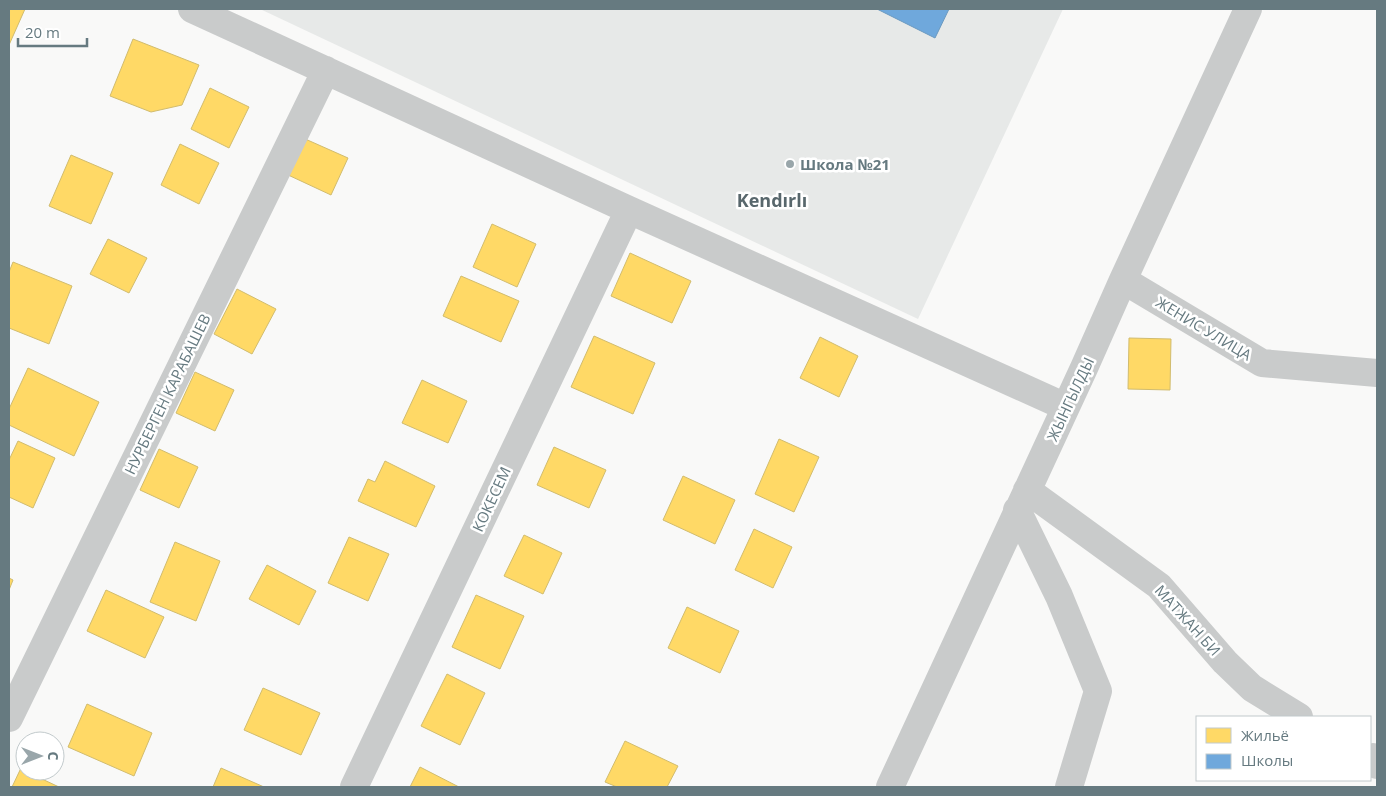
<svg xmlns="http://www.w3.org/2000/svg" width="1386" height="796" font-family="'Open Sans',sans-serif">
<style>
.built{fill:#e7e9e8}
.homes{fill:#ffd966;stroke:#d1bc6e}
.schools{fill:#6fa8dc;stroke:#6c9ac0}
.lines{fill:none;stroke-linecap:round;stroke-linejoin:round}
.minor{stroke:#c9cbcb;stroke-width:28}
.poi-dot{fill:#99a6aa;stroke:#fff;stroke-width:2}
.labels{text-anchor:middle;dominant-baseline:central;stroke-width:5;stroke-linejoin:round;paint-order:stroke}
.poi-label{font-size:15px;font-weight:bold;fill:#667a80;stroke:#fff;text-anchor:start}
.street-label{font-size:15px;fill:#667a80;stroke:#fff}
.quarter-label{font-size:18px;font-weight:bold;fill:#58676c;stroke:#fff}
</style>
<rect width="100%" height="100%" fill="#f9f9f8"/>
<path class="built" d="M 260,9 L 1063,9 L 918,319 Z"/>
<path class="homes" d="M 9,9 L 25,9 L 9,45 Z
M 133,39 L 199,65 L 182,105 L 151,112 L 110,96 Z
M 210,88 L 249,107 L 229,148 L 191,129 Z
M 303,138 L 348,158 L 331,195 L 286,174 Z
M 180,144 L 219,163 L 199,204 L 161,185 Z
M 71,155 L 113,173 L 91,224 L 49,206 Z
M 492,224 L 536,244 L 517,287 L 473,267 Z
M 108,239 L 147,258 L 129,293 L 90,274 Z
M 630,253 L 691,281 L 672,323 L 611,296 Z
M 13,262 L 72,286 L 49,344 L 9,328 L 9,272 Z
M 461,276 L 519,301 L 501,342 L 443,316 Z
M 237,289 L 276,309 L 252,354 L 214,334 Z
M 594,336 L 655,363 L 633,414 L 571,387 Z
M 820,337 L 858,356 L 839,397 L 800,378 Z
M 1129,338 L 1171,339 L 1170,390 L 1128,389 Z
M 28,368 L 99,402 L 74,456 L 9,425 L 9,409 Z
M 195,372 L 234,390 L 215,431 L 176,413 Z
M 422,380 L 467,401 L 448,443 L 402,423 Z
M 779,439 L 819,457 L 794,512 L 755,494 Z
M 18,441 L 55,458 L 33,508 L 9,497 L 9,460 Z
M 554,447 L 606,470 L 589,508 L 537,485 Z
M 159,449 L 198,467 L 179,508 L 140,490 Z
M 385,461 L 435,486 L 416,527 L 358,501 L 368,479 L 375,482 Z
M 683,476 L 735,500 L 715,544 L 663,520 Z
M 754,529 L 792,547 L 773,588 L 735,570 Z
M 524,535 L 562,553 L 543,594 L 504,576 Z
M 349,537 L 389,554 L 368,601 L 328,583 Z
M 175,542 L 220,561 L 196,621 L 150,602 Z
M 267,565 L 316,591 L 299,625 L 249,599 Z
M 9,578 L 13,580 L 9,590 Z
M 106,590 L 164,617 L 145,658 L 87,631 Z
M 476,595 L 524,616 L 500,669 L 452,647 Z
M 687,607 L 739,631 L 720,673 L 668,648 Z
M 447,674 L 485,693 L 460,745 L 421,726 Z
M 263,688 L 320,713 L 301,755 L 244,730 Z
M 87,704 L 152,733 L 134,776 L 68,747 Z
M 625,741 L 678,766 L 667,787 L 617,787 L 605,782 Z
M 420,767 L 459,787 L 410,787 Z
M 21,768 L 25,771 L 59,787 L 12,787 Z
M 221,768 L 264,787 L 213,787 Z"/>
<path class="schools" d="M 877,9 L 949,9 L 935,38 Z"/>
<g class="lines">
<path class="minor" d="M 192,9 L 629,210 L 1066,407
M 1123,280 L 1262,363 L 1377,373
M 1027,490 L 1159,586 L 1225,662 L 1252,688 L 1299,717
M 1017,510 L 1059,596 L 1098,691 L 1069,787
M 9,718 L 326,70
M 1373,757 L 1377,765
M 354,787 L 629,210
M 890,787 L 1084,368 L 1123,280 L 1248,9"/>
</g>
<circle class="poi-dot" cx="790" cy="164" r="5"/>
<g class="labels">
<g class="poi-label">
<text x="800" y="164">Школа №21</text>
</g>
<g class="street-label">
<text transform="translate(1204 328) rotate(31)">ЖЕНИС УЛИЦА</text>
<text transform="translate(167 394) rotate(-64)">НУРБЕРГЕН КАРАБАШЕВ</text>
<text transform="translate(1070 399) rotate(-65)">ЖЫНГЫЛДЫ</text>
<text transform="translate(491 499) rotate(-65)">КОКЕСЕМ</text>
<text transform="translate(1188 620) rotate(48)">МАТЖАН БИ</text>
</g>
<g class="quarter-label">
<text x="772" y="200">Kendırlı</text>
</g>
</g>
<rect width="1386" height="796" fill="none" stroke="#667a80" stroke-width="20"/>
<rect x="1196" y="716" width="175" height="65" fill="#ffffff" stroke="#c2cacc"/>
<rect x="1206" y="728" width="25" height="15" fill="#ffd966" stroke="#c2cacc"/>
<text x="1241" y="741" font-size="15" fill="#667a80">Жильё</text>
<rect x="1206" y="754" width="25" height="15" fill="#6fa8dc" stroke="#c2cacc"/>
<text x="1241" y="766" font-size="15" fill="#667a80">Школы</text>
<g transform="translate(40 756) rotate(90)"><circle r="24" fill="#ffffff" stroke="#c2cacc"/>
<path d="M0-4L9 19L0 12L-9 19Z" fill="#99a6aa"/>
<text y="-8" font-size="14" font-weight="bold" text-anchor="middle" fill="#667a80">С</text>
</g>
<path d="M18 38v8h69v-8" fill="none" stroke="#667a80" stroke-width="2.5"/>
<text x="25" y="38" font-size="15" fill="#667a80" stroke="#ffffff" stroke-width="4" paint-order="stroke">20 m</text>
</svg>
